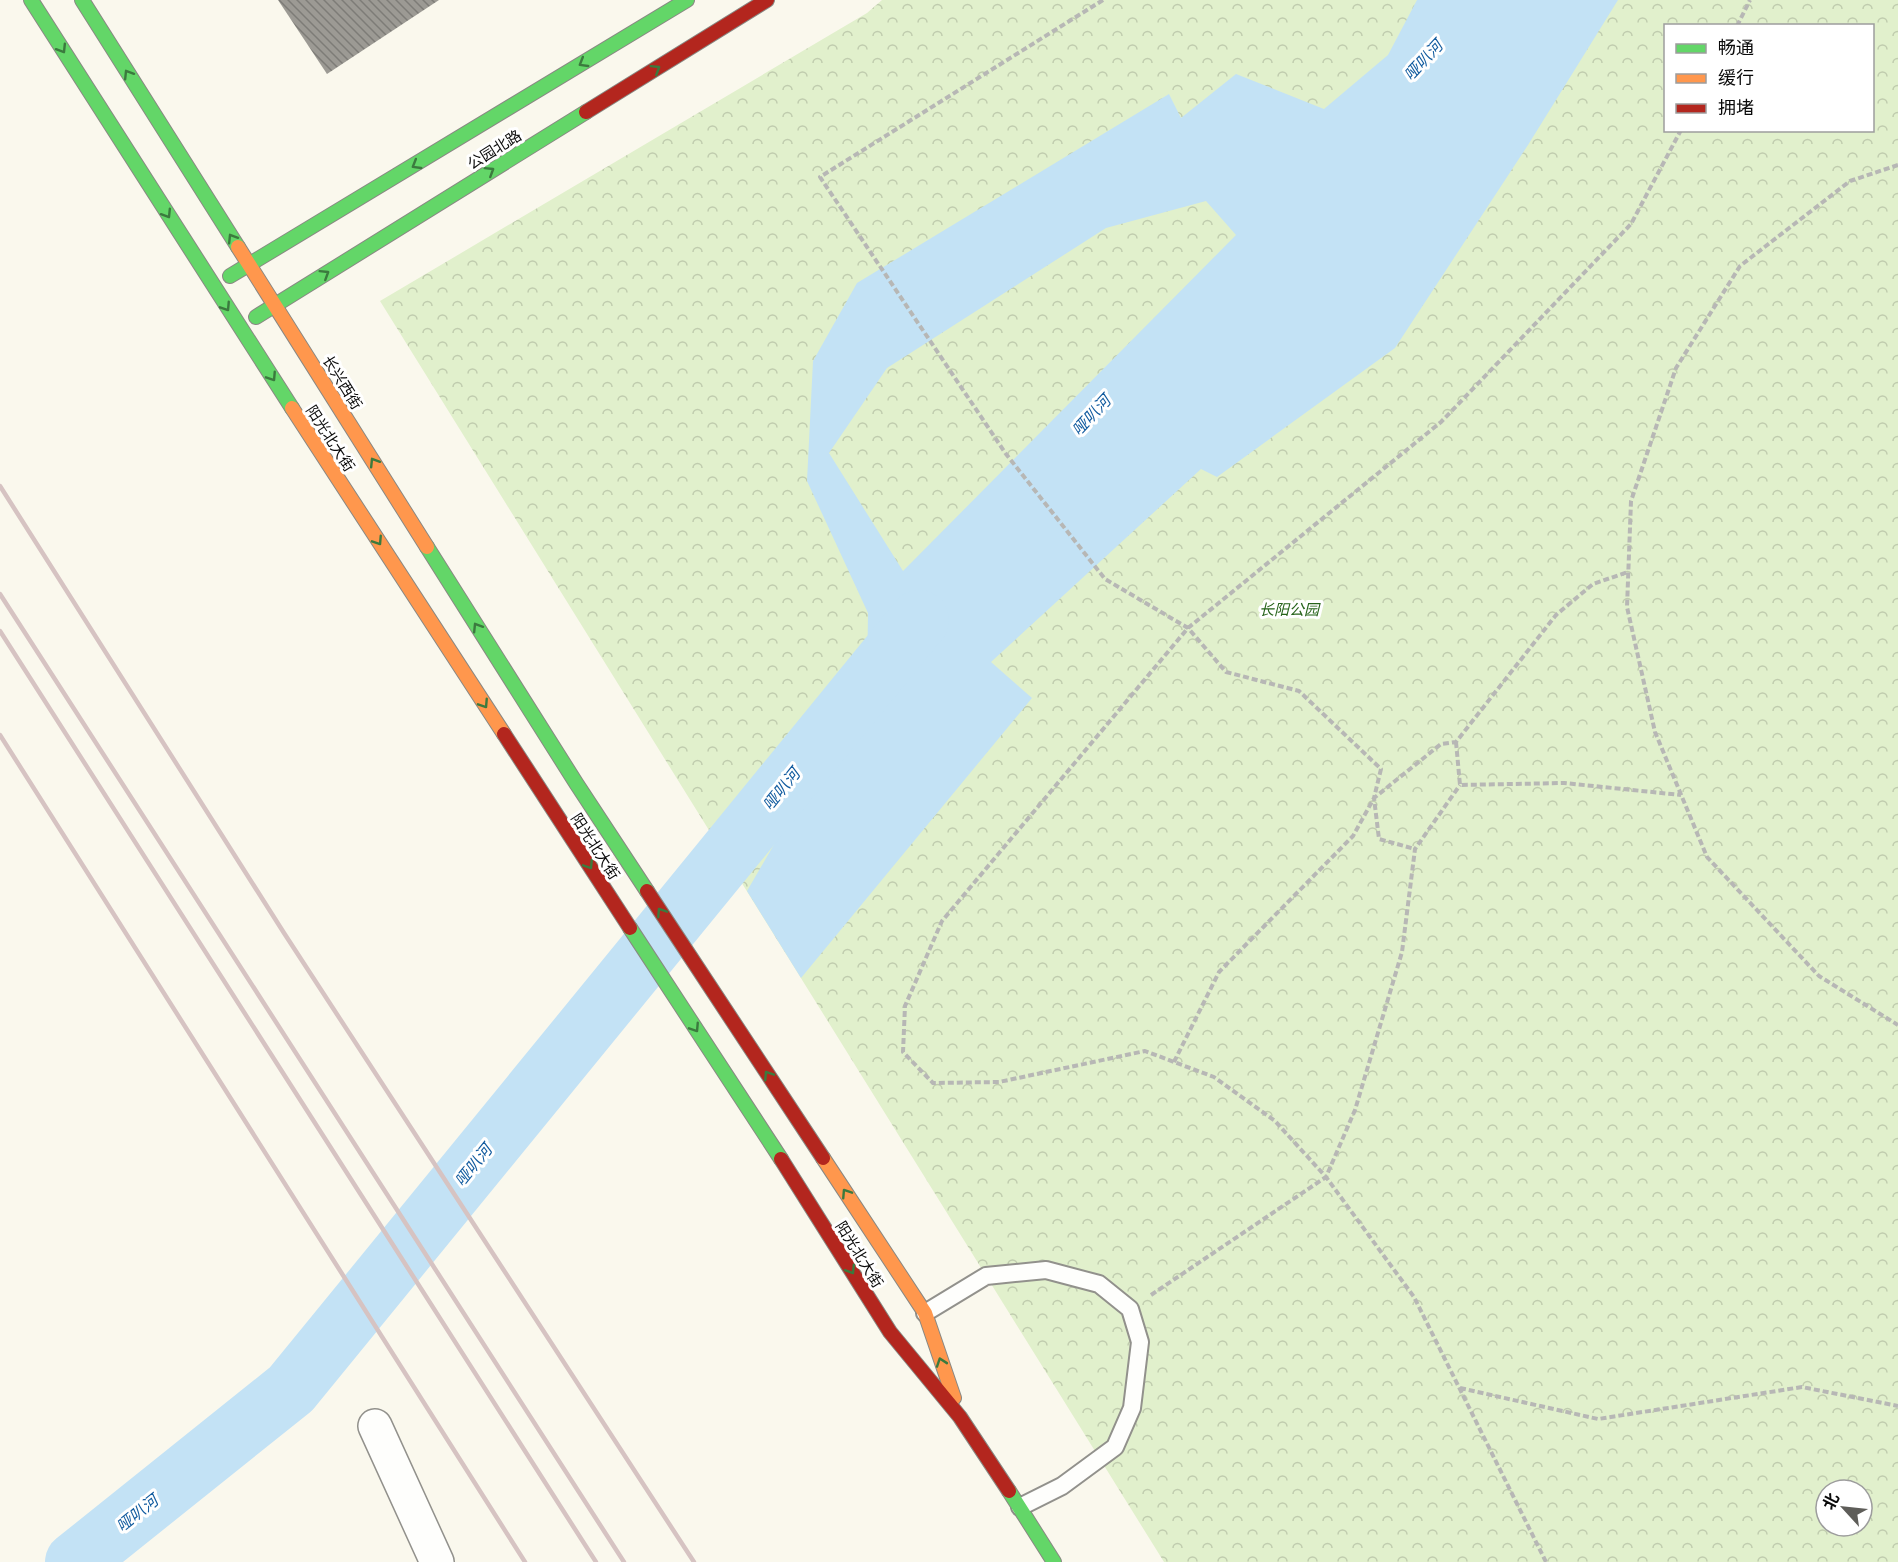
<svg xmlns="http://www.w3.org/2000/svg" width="1898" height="1562" font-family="'Noto Serif','Noto Sans SC',serif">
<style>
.park{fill:url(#park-crowns);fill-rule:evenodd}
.water{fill:#c3e2f5;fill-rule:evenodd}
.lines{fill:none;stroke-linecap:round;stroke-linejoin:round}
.river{stroke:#c3e2f5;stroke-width:60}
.building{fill:url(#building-back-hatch)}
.lane-casing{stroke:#92918c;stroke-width:20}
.street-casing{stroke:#92918c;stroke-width:36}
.fast-casing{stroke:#898883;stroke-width:16}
.slow-casing{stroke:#898883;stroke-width:16}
.jam-casing{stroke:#898883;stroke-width:16}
.path{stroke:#b7b7b5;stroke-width:4;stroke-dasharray:6 3;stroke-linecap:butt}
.lane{stroke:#fefefc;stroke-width:16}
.street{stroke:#fefefc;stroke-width:33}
.fast{stroke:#63d668;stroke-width:14}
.slow{stroke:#ff974d;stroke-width:14}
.jam{stroke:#b3261e;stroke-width:14}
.rail{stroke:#d6c3c2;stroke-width:4.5}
.oneway{stroke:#3b7a3e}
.labels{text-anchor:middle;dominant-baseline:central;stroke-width:6;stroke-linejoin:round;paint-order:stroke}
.street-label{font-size:15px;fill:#0a0a0a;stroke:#fff}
.park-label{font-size:15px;font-style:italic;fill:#26631a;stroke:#fff}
.water-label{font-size:16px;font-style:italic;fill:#115b9f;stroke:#fff}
</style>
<defs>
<pattern id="park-crowns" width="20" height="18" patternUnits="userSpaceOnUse" patternTransform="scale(1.5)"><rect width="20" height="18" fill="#e1f0cc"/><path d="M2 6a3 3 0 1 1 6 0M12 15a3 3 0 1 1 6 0" fill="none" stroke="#c0ccae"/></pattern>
<pattern id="building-back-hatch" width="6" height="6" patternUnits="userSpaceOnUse" patternTransform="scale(1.5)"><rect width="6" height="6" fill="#9c9a94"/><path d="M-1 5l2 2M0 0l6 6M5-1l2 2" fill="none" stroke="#7d7c77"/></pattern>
</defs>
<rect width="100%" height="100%" fill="#faf8ed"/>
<path class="park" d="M 882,0 L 1898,0 L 1898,1562 L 1164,1562 L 380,301 L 867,13 ZM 1666,26 L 1872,26 L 1872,130 L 1666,130 ZM 1826,1490 L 1862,1490 L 1862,1526 L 1826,1526 Z"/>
<path class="water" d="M 1417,0 L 1618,0 L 1528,145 L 1395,348 L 1217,477 L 1201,469 L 991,662 L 1032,698 L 801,978 L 747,891 L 867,684 L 868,613 L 807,481 L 813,361 L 857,283 L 1169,94 L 1181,118 L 1236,74 L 1324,109 L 1388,55 ZM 1206,201 L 1236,235 L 903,571 L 829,453 L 887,368 L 1106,228 Z"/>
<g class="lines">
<path class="river" d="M 75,1562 L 291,1389 L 919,620"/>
</g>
<path class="building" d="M 278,0 L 439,0 L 327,74 Z"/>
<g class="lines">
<defs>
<path id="lane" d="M 925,1313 L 986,1276 L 1046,1270 L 1099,1284 L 1130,1309 L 1140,1342 L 1132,1408 L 1115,1447 L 1062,1486 L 1020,1507"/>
<path id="street" d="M 375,1426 L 437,1562"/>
<path id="fast" d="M 31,0 L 292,408
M 82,0 L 238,247
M 230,276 L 687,0
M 256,317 L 586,112
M 427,547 L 576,783 L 647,891
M 630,928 L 781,1159
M 1009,1491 L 1054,1562"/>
<path id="slow" d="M 238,247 L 427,547
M 292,408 L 504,734
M 823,1158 L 925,1313 L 954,1398"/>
<path id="jam" d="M 586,112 L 767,0
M 504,734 L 630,928
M 647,891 L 823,1158
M 781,1159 L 890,1332 L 960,1417 L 1009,1491"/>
</defs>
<use href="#lane" class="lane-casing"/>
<use href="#street" class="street-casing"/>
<use href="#fast" class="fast-casing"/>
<use href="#slow" class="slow-casing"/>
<use href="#jam" class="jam-casing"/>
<path class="path" d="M 1103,0 L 820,177 L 1006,454 L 1105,579 L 1188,628 L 1226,672 L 1299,691 L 1381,769 L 1374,798 L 1379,839 L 1415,849
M 1737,26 L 1750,0
M 1898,165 L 1850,181 L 1740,266 L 1676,368 L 1631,501 L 1627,607 L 1655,732 L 1707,857 L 1819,976 L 1898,1025
M 1456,742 L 1460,785 L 1564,783 L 1681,795
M 1174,1062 L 1219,972 L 1353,836 L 1374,798 L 1441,744 L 1456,742 L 1556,615 L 1593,584 L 1628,572
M 1151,1295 L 1326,1177 L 1355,1110 L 1402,952 L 1415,849 L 1460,785
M 1460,1388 L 1598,1419 L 1802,1387 L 1898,1406
M 1546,1562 L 1414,1297 L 1326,1177 L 1275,1121 L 1214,1077 L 1145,1051 L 999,1082 L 933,1083 L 903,1052 L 905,1006 L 942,921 L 1188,628 L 1441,422 L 1631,224 L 1681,130"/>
<use href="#lane" class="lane"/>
<use href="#street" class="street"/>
<use href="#fast" class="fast"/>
<use href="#slow" class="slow"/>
<use href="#jam" class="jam"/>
<path class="rail" d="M 0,486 L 284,933 L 694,1562
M 0,594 L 624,1562
M 0,631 L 596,1562
M 0,735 L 525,1562"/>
</g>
<defs><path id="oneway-chevron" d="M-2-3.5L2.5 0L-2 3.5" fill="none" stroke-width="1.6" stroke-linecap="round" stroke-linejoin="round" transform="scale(1.5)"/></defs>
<g class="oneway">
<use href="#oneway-chevron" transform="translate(62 49) rotate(58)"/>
<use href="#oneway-chevron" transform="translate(583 63) rotate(149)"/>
<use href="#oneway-chevron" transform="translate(656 69) rotate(-32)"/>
<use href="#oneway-chevron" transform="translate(128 74) rotate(-122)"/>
<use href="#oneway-chevron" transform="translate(416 165) rotate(149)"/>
<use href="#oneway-chevron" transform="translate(490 171) rotate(-32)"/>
<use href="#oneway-chevron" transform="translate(167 214) rotate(58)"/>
<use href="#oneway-chevron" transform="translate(232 238) rotate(-122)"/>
<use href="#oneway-chevron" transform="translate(325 274) rotate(-32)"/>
<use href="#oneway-chevron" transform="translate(226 307) rotate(57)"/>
<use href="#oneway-chevron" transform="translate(272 377) rotate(57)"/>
<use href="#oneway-chevron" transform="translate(374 462) rotate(-122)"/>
<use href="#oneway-chevron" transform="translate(378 541) rotate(57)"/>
<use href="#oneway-chevron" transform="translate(477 627) rotate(-122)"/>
<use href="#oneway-chevron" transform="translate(484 704) rotate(57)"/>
<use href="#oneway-chevron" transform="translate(589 865) rotate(57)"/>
<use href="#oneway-chevron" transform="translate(661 912) rotate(-123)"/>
<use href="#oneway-chevron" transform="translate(695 1028) rotate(57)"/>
<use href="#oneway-chevron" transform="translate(768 1075) rotate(-123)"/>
<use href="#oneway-chevron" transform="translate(846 1193) rotate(-123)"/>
<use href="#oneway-chevron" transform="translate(851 1270) rotate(58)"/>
<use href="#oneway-chevron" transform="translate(941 1362) rotate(-109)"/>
</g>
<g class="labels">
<g class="street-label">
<text transform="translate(494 149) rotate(-32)">公园北路</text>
<text transform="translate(343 382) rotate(58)">长兴西街</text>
<text transform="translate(331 438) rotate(57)">阳光北大街</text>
<text transform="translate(596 846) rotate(57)">阳光北大街</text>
<text transform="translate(860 1254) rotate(58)">阳光北大街</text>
</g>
<g class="park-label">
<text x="1289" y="609">长阳公园</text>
</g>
<g class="water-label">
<text transform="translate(1423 60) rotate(-47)">哑叭河</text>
<text transform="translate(1091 415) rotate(-47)">哑叭河</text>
<text transform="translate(781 789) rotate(-51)">哑叭河</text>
<text transform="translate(473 1165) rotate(-51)">哑叭河</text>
<text transform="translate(137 1513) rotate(-39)">哑叭河</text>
</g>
</g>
<rect x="1664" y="24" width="210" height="108" fill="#ffffff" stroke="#9d9d9d" stroke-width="1.5"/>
<rect x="1676" y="44" width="30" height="9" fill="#63d668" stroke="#9d9d9d" stroke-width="1.5"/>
<text x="1718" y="54" font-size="18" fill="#0a0a0a">畅通</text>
<rect x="1676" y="74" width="30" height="9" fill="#ff974d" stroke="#9d9d9d" stroke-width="1.5"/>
<text x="1718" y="84" font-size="18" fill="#0a0a0a">缓行</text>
<rect x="1676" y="104" width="30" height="9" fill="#b3261e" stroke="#9d9d9d" stroke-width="1.5"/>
<text x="1718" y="114" font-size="18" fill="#0a0a0a">拥堵</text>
<g transform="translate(1844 1508) rotate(297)"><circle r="28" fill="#ffffff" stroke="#9d9d9d" stroke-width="1.5"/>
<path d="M0-4.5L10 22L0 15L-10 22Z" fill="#5e5d59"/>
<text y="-9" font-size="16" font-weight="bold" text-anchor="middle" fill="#0a0a0a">北</text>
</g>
</svg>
